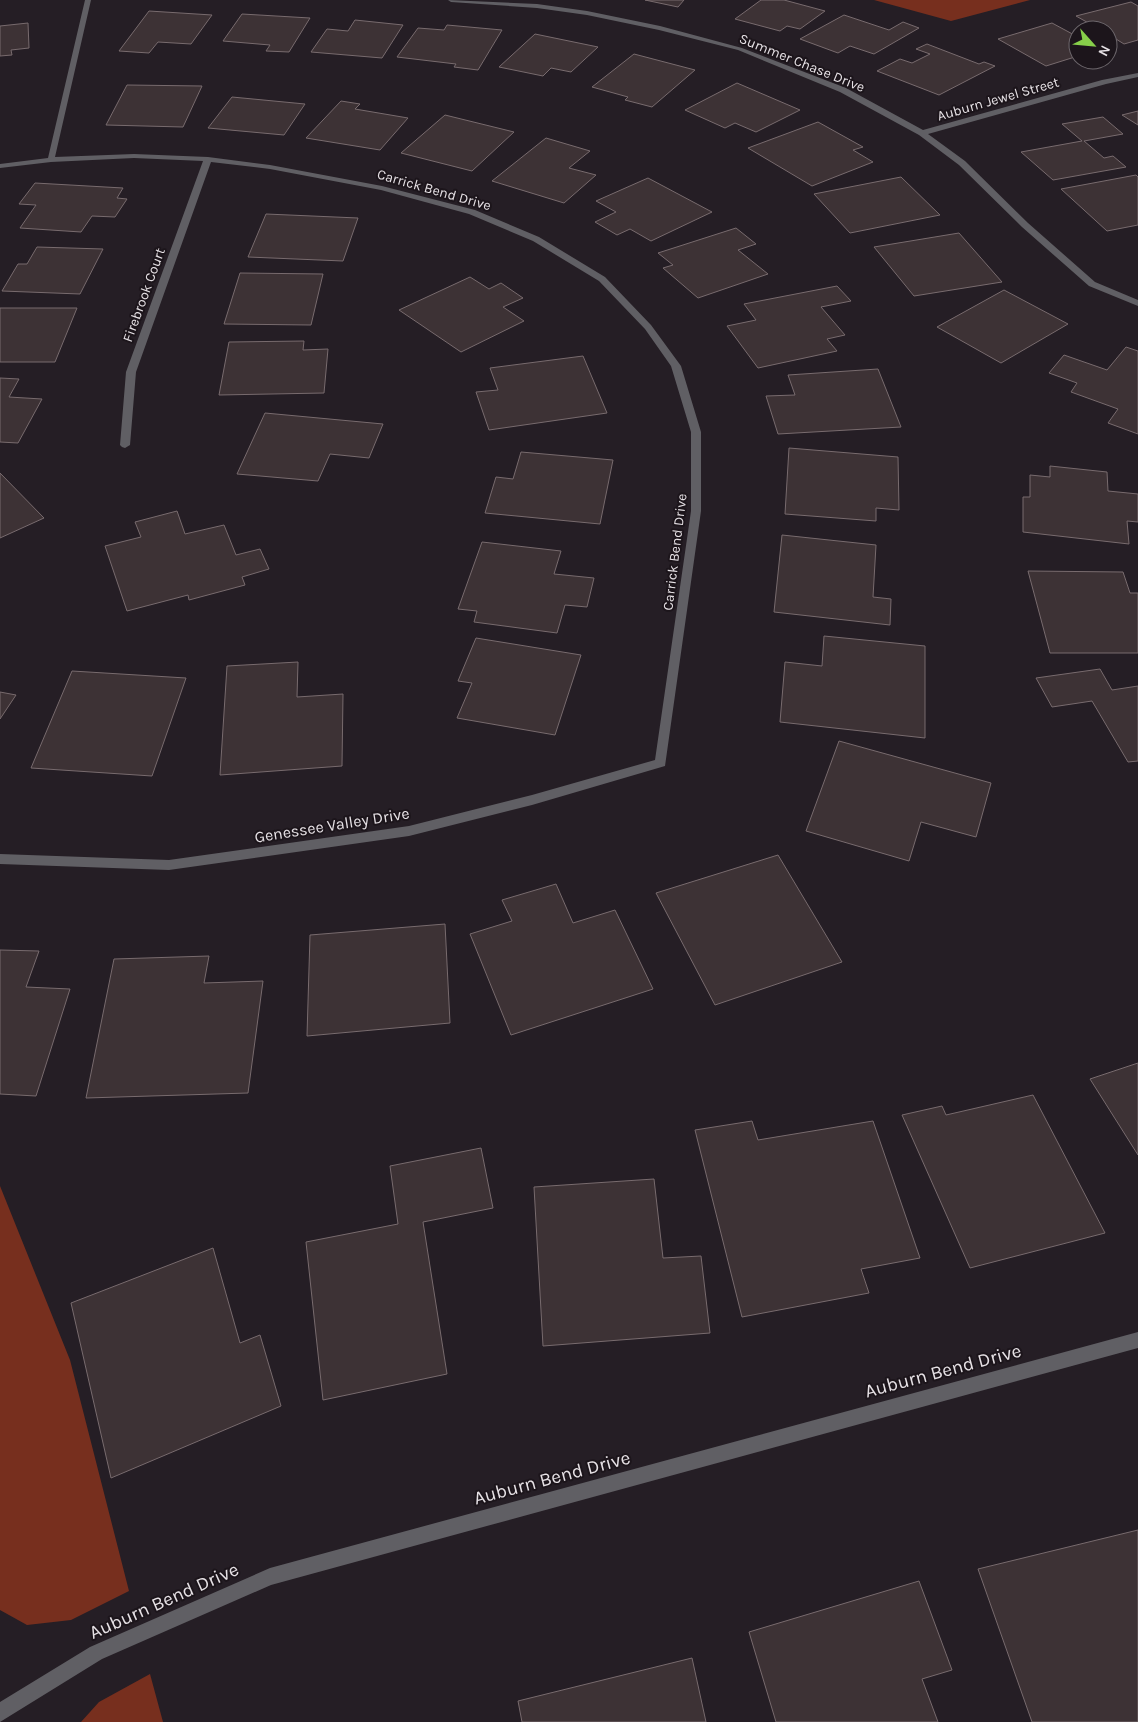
<svg xmlns="http://www.w3.org/2000/svg" width="1138" height="1722" font-family="Karla,sans-serif">
<style>
.green{fill:#772f1e}
.building{fill:#3d3235;stroke:#786b6e}
.lines{fill:none;stroke-linecap:round;stroke-linejoin:round}
.street{fill:#605f64;fill-rule:evenodd}
.labels{text-anchor:middle;dominant-baseline:central;stroke-width:4;stroke-linejoin:round;paint-order:stroke}
.far-street-label{font-size:14px;fill:#e6e1e5;stroke:#1c151b}
.street-label{font-size:16px;fill:#e6e1e5;stroke:#1c151b}
.near-street-label{font-size:19px;fill:#e6e1e5;stroke:#1c151b}
</style>
<rect width="100%" height="100%" fill="#251e25"/>
<path class="green" d="M 874,0 L 1030,0 L 951,21 Z
M 0,1186 L 70,1360 L 129,1591 L 71,1620 L 27,1625 L 0,1610 Z
M 150,1674 L 163,1722 L 81,1722 L 99,1702 Z"/>
<path class="building" d="M 645,0 L 684,0 L 678,7 Z
M 761,0 L 784,0 L 825,11 L 800,29 L 787,26 L 780,31 L 735,19 Z
M 1131,2 L 1138,6 L 1138,40 L 1124,44 L 1108,34 L 1108,30 L 1101,30 L 1076,16 Z
M 149,11 L 212,15 L 191,44 L 158,42 L 149,53 L 119,51 Z
M 242,14 L 310,18 L 289,52 L 266,51 L 270,45 L 223,41 Z
M 844,15 L 889,30 L 903,22 L 919,28 L 874,54 L 850,46 L 838,53 L 800,39 Z
M 355,20 L 403,25 L 382,58 L 311,52 L 327,29 L 348,31 Z
M 28,23 L 29,48 L 11,50 L 12,55 L 0,56 L 0,26 Z
M 1052,23 L 1078,37 L 1078,56 L 1046,66 L 998,39 Z
M 447,25 L 502,30 L 478,70 L 454,67 L 456,64 L 397,57 L 418,28 L 444,30 Z
M 535,34 L 598,47 L 571,72 L 551,68 L 543,76 L 499,67 Z
M 927,44 L 979,64 L 984,62 L 995,66 L 939,95 L 877,71 L 900,59 L 912,63 L 930,54 L 916,49 Z
M 634,54 L 695,70 L 652,107 L 625,100 L 628,97 L 592,87 Z
M 737,83 L 800,110 L 756,132 L 735,123 L 725,128 L 685,110 Z
M 127,85 L 202,86 L 183,127 L 106,125 Z
M 232,97 L 305,104 L 284,135 L 208,128 Z
M 341,101 L 360,104 L 355,109 L 408,118 L 380,150 L 306,138 Z
M 1138,111 L 1138,125 L 1122,115 Z
M 445,115 L 514,132 L 472,171 L 401,153 Z
M 1103,117 L 1123,134 L 1084,141 L 1104,158 L 1113,156 L 1126,167 L 1053,180 L 1021,152 L 1082,141 L 1062,124 Z
M 818,122 L 863,147 L 853,150 L 873,162 L 812,186 L 748,148 Z
M 546,138 L 590,151 L 569,168 L 596,175 L 564,203 L 492,181 Z
M 1136,175 L 1138,177 L 1138,225 L 1107,231 L 1061,189 Z
M 901,177 L 940,215 L 850,233 L 814,194 Z
M 648,178 L 712,212 L 651,241 L 630,229 L 617,235 L 595,222 L 616,212 L 596,201 Z
M 35,183 L 123,188 L 117,198 L 127,199 L 115,217 L 92,216 L 81,232 L 20,228 L 36,205 L 19,204 Z
M 266,214 L 358,218 L 343,261 L 248,257 Z
M 736,228 L 756,244 L 738,250 L 768,274 L 698,298 L 663,268 L 673,265 L 658,253 Z
M 959,233 L 1002,282 L 914,296 L 874,247 Z
M 37,247 L 103,249 L 80,294 L 2,291 L 18,264 L 27,264 Z
M 240,273 L 323,274 L 311,325 L 224,324 Z
M 470,277 L 489,289 L 501,283 L 523,298 L 503,307 L 524,321 L 461,352 L 399,310 Z
M 837,286 L 851,301 L 821,307 L 845,335 L 827,339 L 837,351 L 758,368 L 727,326 L 756,320 L 744,304 Z
M 1004,290 L 1068,324 L 1001,363 L 937,327 Z
M 0,308 L 77,308 L 55,362 L 0,362 Z
M 304,341 L 303,350 L 328,349 L 324,393 L 219,395 L 229,342 Z
M 1126,347 L 1138,351 L 1138,434 L 1108,423 L 1118,409 L 1071,392 L 1077,383 L 1049,373 L 1064,355 L 1107,370 Z
M 583,356 L 607,413 L 489,430 L 476,392 L 498,390 L 490,368 Z
M 878,369 L 901,427 L 778,434 L 766,396 L 795,395 L 788,375 Z
M 0,378 L 19,379 L 9,397 L 42,399 L 18,443 L 0,442 Z
M 265,413 L 383,424 L 369,458 L 330,454 L 318,481 L 237,474 Z
M 789,448 L 898,457 L 899,510 L 876,508 L 876,521 L 785,514 Z
M 521,452 L 613,460 L 600,524 L 485,513 L 496,477 L 513,479 Z
M 1050,466 L 1107,472 L 1108,491 L 1138,494 L 1138,522 L 1127,521 L 1129,544 L 1023,532 L 1023,497 L 1030,497 L 1030,475 L 1050,477 Z
M 0,473 L 44,518 L 0,538 Z
M 177,511 L 185,534 L 224,525 L 236,555 L 260,549 L 269,569 L 242,577 L 245,585 L 189,600 L 188,595 L 127,611 L 105,546 L 141,537 L 135,522 Z
M 782,535 L 876,545 L 873,597 L 891,599 L 890,625 L 774,612 Z
M 482,542 L 561,551 L 554,574 L 594,578 L 587,607 L 565,605 L 557,633 L 474,622 L 477,611 L 458,609 Z
M 1028,571 L 1123,572 L 1130,593 L 1138,593 L 1138,653 L 1050,653 Z
M 824,636 L 925,646 L 925,738 L 780,722 L 785,662 L 822,666 Z
M 476,638 L 581,655 L 555,735 L 457,718 L 472,683 L 458,681 Z
M 298,662 L 297,697 L 343,694 L 342,766 L 220,775 L 227,666 Z
M 1100,669 L 1112,690 L 1138,686 L 1138,761 L 1128,762 L 1092,701 L 1052,707 L 1036,678 Z
M 72,671 L 186,678 L 152,776 L 31,768 Z
M 0,692 L 16,695 L 0,719 Z
M 839,741 L 991,783 L 976,837 L 921,822 L 909,861 L 806,831 Z
M 778,855 L 842,962 L 715,1005 L 656,893 Z
M 556,884 L 573,923 L 615,910 L 653,989 L 511,1035 L 470,934 L 512,921 L 502,900 Z
M 445,924 L 450,1023 L 307,1036 L 310,935 Z
M 0,950 L 39,951 L 26,987 L 70,989 L 36,1096 L 0,1094 Z
M 209,956 L 204,983 L 263,981 L 248,1093 L 86,1098 L 114,959 Z
M 1138,1063 L 1138,1155 L 1090,1079 Z
M 1033,1095 L 1105,1233 L 970,1268 L 902,1115 L 942,1106 L 946,1115 Z
M 752,1121 L 758,1140 L 873,1121 L 920,1258 L 861,1269 L 869,1293 L 742,1317 L 695,1130 Z
M 481,1148 L 493,1208 L 423,1222 L 447,1374 L 323,1400 L 306,1242 L 398,1224 L 390,1166 Z
M 654,1179 L 663,1258 L 701,1256 L 710,1333 L 543,1346 L 534,1187 Z
M 213,1248 L 240,1343 L 260,1335 L 281,1406 L 111,1478 L 71,1303 Z
M 1138,1530 L 1138,1722 L 1032,1722 L 978,1569 Z
M 919,1581 L 952,1670 L 922,1679 L 938,1722 L 776,1722 L 749,1632 Z
M 692,1658 L 706,1722 L 522,1722 L 518,1701 Z"/>
<g class="lines">
<path class="street" d="M 85,0 L 91,0 L 55,157 L 134,154 L 208,157 L 270,165 L 382,186 L 475,210 L 539,237 L 605,277 L 651,325 L 681,366 L 701,432 L 701,511 L 665,766 L 532,805 L 409,836 L 169,870 L 0,864 L 0,854 L 169,860 L 409,826 L 532,795 L 655,760 L 691,511 L 691,432 L 671,366 L 645,329 L 599,281 L 533,241 L 469,214 L 381,190 L 270,169 L 211,162 L 136,372 L 130,445 L 125,448 L 122,447 L 120,445 L 126,372 L 203,161 L 134,158 L 51,162 L 0,168 L 0,164 L 48,158 Z
M 448,0 L 537,4 L 587,11 L 660,26 L 742,48 L 846,88 L 923,130 L 1102,80 L 1138,73 L 1138,77 L 1106,84 L 928,134 L 965,161 L 1028,223 L 1095,282 L 1138,300 L 1138,306 L 1089,286 L 1022,227 L 959,165 L 919,135 L 840,92 L 738,50 L 659,30 L 587,15 L 537,8 L 451,2 Z
M 1138,1332 L 1138,1348 L 271,1585 L 102,1659 L 0,1722 L 0,1702 L 90,1647 L 270,1568 Z"/>
</g>
<g class="labels">
<g class="far-street-label">
<text transform="translate(802 63) rotate(22)">Summer Chase Drive</text>
<text transform="translate(998 99) rotate(-16)">Auburn Jewel Street</text>
<text transform="translate(434 190) rotate(16)">Carrick Bend Drive</text>
<text transform="translate(144 295) rotate(-70)">Firebrook Court</text>
<text transform="translate(675 552) rotate(-83)">Carrick Bend Drive</text>
</g>
<g class="street-label">
<text transform="translate(332 825) rotate(-9)">Genessee Valley Drive</text>
</g>
<g class="near-street-label">
<text transform="translate(943 1371) rotate(-15)">Auburn Bend Drive</text>
<text transform="translate(552 1478) rotate(-15)">Auburn Bend Drive</text>
<text transform="translate(164 1601) rotate(-24)">Auburn Bend Drive</text>
</g>
</g>
<g transform="translate(1093 45) rotate(117)"><circle r="24" fill="#1c151b" stroke="#6d676c"/>
<path d="M0-4L9 19L0 12L-9 19Z" fill="#87cf4a"/>
<text y="-8" font-size="14" font-weight="bold" text-anchor="middle" fill="#e6e1e5">N</text>
</g>
</svg>
